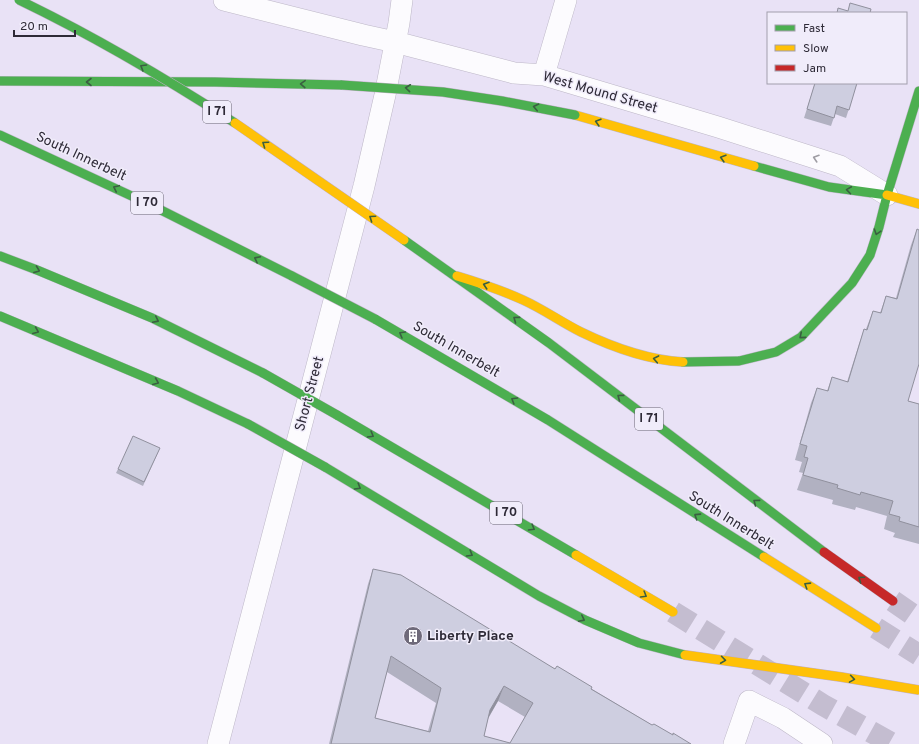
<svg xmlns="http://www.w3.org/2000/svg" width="919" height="744" font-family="Overpass,sans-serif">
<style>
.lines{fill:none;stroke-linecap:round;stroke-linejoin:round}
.highway-tunnel{stroke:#c4bdd0;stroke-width:22;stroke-dasharray:22 11;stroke-linecap:butt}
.street-casing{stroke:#bdb7c7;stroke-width:22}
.fast-casing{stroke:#bdb7c7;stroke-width:10}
.slow-casing{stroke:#bdb7c7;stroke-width:10}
.jam-casing{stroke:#bdb7c7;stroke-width:10}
.street{stroke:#fcfbfe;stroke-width:21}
.fast{stroke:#4caf50;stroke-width:9}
.slow{stroke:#ffc107;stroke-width:9}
.jam{stroke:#c62828;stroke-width:9}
.fast-bridge-casing{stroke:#bfaec5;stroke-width:10;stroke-linecap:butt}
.slow-bridge-casing{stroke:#bfaec5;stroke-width:10;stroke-linecap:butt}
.fast-bridge{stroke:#4caf50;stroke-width:9}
.slow-bridge{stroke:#ffc107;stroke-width:9}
.wall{fill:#b1b1c1;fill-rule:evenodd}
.shaded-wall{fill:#90909d}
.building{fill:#cecee0;stroke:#90909d;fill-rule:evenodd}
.oneway{stroke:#3a5f41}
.oneway2{stroke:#9f9da4}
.labels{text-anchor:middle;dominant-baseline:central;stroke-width:3;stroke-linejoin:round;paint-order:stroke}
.shield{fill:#f0ecfa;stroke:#686472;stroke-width:1}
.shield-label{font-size:13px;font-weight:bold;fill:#2e2a37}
.street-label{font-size:14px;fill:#2e2a37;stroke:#f0ecfa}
.poi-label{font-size:14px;font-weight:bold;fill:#2e2a37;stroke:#f0ecfa;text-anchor:start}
</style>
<rect width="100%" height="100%" fill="#e9e2f6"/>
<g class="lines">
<path class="highway-tunnel" d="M 893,601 L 919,619
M 673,612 L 823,705 L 893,744
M 876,628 L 919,655"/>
<defs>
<path id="street" d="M 224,0 L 363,35 L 395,42 L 514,73 L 544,75 L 718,127 L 840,166 L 887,195
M 544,75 L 566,0
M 218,744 L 364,186 L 385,95 L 399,23 L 402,0
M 734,744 L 749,701 L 783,718 L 822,744"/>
<path id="fast" d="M 0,81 L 215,82 L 342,85
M 0,135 L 151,205 L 292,276
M 887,195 L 919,91
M 404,240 L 549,343 L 824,552
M 0,256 L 37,270 L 152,318 L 263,373
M 0,316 L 178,391 L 248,424
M 375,319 L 548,420 L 764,557
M 683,362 L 739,361 L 776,352 L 801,337 L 852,283 L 870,255 L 879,227 L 887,195 L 829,187 L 754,166
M 337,415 L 576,555
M 325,467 L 539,596 L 585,620 L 639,643 L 685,655"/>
<path id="slow" d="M 575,115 L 754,166
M 887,195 L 919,204
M 457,276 C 480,283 501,290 523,300 C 543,309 561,322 581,332 C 612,347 648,360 683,362
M 576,555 L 673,612
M 764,557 L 876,628"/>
<path id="jam" d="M 824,552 L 893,601"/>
</defs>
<use href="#street" class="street-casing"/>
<use href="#fast" class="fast-casing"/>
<use href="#slow" class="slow-casing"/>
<use href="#jam" class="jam-casing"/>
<use href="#street" class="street"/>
<use href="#fast" class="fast"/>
<use href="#slow" class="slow"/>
<use href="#jam" class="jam"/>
<defs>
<path id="fast-bridge" d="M 19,0 C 94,36 165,78 235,123
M 342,85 L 443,92 L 502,101 L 575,115
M 292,276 L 375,319
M 263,373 L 337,415
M 248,424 L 325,467"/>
<path id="slow-bridge" d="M 235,123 L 404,240
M 685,655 L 841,677 L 919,690"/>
</defs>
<use href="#fast-bridge" class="fast-bridge-casing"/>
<use href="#slow-bridge" class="slow-bridge-casing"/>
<use href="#fast-bridge" class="fast-bridge"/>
<use href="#slow-bridge" class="slow-bridge"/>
</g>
<path class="wall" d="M 815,83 L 857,83 L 846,118 L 835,114 L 831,126 L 804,118 Z
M 917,229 L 908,401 L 919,404 L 919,544 L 893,537 L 895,533 L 884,529 L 887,516 L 856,507 L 855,510 L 832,504 L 833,500 L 797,490 L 803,473 L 799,472 L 802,462 L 795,460 L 811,403 L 817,388 L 827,391 L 832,377 L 847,382 L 859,344 L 864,329 L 866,329 L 873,311 L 880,313 L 886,296 L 896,298 L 911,245 Z
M 160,448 L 143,486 L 116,473 L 118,469 Z
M 373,569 L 592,689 L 652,725 L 691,744 L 329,744 L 368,584 ZM 387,672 L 436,703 L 428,731 L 375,718 ZM 498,701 L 525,717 L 510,743 L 484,736 L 488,719 Z"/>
<path class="shaded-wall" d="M 504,686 L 498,701 L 484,725 L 490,710 Z"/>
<path class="building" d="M 850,3 L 871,9 L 870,13 L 837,13 L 838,8 L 848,11 Z
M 815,83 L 857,83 L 849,110 L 837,106 L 834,118 L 807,109 Z
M 917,229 L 919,230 L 919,364 L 908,401 L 919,404 L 919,527 L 899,521 L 900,517 L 889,514 L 893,501 L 861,492 L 860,495 L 837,488 L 838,485 L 803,475 L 808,458 L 804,457 L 807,446 L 800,444 L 817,388 L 828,391 L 832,377 L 848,382 L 864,329 L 867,330 L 873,311 L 881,313 L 886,296 L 897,299 Z
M 133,436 L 160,448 L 144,482 L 118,469 Z
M 373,569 L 401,575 L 555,669 L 557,666 L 592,687 L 591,689 L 652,725 L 654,724 L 673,735 L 673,733 L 691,744 L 331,744 ZM 391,656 L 441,688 L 430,732 L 375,718 ZM 504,686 L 533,703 L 510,743 L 484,736 L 490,710 Z"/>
<defs><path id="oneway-chevron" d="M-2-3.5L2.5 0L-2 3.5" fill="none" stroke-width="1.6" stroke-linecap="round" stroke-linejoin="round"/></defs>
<g class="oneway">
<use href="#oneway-chevron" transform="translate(143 67) rotate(-149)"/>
<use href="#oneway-chevron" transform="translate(89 82) rotate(-180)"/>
<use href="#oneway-chevron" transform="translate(303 84) rotate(-178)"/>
<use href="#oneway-chevron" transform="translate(408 88) rotate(-174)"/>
<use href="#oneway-chevron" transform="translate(536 107) rotate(-168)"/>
<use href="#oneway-chevron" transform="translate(598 122) rotate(-164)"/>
<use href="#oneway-chevron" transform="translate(265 144) rotate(-145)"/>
<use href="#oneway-chevron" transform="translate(723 158) rotate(-164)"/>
<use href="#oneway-chevron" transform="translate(116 188) rotate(-155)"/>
<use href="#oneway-chevron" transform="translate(849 190) rotate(-172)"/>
<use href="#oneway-chevron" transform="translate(372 218) rotate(-145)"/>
<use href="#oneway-chevron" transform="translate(877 232) rotate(108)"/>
<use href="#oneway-chevron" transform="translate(257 259) rotate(-153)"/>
<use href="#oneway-chevron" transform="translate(37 270) rotate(21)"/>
<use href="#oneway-chevron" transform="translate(486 285) rotate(-162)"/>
<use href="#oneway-chevron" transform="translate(516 319) rotate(-144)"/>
<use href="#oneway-chevron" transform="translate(156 320) rotate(26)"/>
<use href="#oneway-chevron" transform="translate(36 331) rotate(23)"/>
<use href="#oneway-chevron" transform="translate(402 334) rotate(-150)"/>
<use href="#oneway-chevron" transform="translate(802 336) rotate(140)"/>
<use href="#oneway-chevron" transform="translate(656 359) rotate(-169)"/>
<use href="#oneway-chevron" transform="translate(156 382) rotate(23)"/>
<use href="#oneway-chevron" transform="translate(620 397) rotate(-143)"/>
<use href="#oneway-chevron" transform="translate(514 400) rotate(-149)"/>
<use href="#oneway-chevron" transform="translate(371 435) rotate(30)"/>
<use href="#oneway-chevron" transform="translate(358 487) rotate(31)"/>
<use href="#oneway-chevron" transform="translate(756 502) rotate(-143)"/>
<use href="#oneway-chevron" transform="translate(697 516) rotate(-147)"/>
<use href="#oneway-chevron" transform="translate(532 528) rotate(30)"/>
<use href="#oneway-chevron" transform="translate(470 554) rotate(31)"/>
<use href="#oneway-chevron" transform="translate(861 579) rotate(-145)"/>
<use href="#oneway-chevron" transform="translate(807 585) rotate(-148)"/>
<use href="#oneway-chevron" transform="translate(644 595) rotate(31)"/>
<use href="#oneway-chevron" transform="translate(582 619) rotate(27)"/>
<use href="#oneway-chevron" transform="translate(723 660) rotate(8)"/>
<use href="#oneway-chevron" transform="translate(852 679) rotate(9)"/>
</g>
<use class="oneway2" href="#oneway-chevron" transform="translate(816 158) rotate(-162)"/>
<defs>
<symbol id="building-disc" viewBox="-11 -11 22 22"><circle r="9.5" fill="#6f6a7a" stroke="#f0ecfa"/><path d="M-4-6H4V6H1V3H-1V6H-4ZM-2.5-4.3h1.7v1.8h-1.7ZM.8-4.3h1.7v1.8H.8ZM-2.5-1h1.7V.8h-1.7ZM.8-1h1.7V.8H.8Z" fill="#fff"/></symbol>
</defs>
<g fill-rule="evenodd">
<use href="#building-disc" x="402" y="625" width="22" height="22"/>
</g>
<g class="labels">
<g class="shield">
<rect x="203" y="101" width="28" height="22" rx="3"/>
<rect x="131" y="192" width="32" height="22" rx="3"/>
<rect x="635" y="408" width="28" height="22" rx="3"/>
<rect x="490" y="502" width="32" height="22" rx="3"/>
</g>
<g class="shield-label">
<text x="217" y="112">I 71</text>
<text x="147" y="203">I 70</text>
<text x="649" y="419">I 71</text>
<text x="506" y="513">I 70</text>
</g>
<g class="street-label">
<text transform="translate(600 93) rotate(16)">West Mound Street</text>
<text transform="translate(81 157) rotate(25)">South Innerbelt</text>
<text transform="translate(456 350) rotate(30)">South Innerbelt</text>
<text transform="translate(310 394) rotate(-75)">Short Street</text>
<text transform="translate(731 521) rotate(32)">South Innerbelt</text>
</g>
<g class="poi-label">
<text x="427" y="636">Liberty Place</text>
</g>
</g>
<rect x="767" y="12" width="140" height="72" fill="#f0ecfa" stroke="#a29eac"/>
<rect x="775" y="25" width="20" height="6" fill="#4caf50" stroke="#a29eac"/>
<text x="803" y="32" font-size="12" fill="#2e2a37">Fast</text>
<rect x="775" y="45" width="20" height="6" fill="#ffc107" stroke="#a29eac"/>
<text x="803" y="52" font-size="12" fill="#2e2a37">Slow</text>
<rect x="775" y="65" width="20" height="6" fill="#c62828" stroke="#a29eac"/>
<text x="803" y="72" font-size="12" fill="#2e2a37">Jam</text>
<path d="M14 30v6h61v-6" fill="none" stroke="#2e2a37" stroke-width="2"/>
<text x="20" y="30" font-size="12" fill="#2e2a37" stroke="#f0ecfa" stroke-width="3" paint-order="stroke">20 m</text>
</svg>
